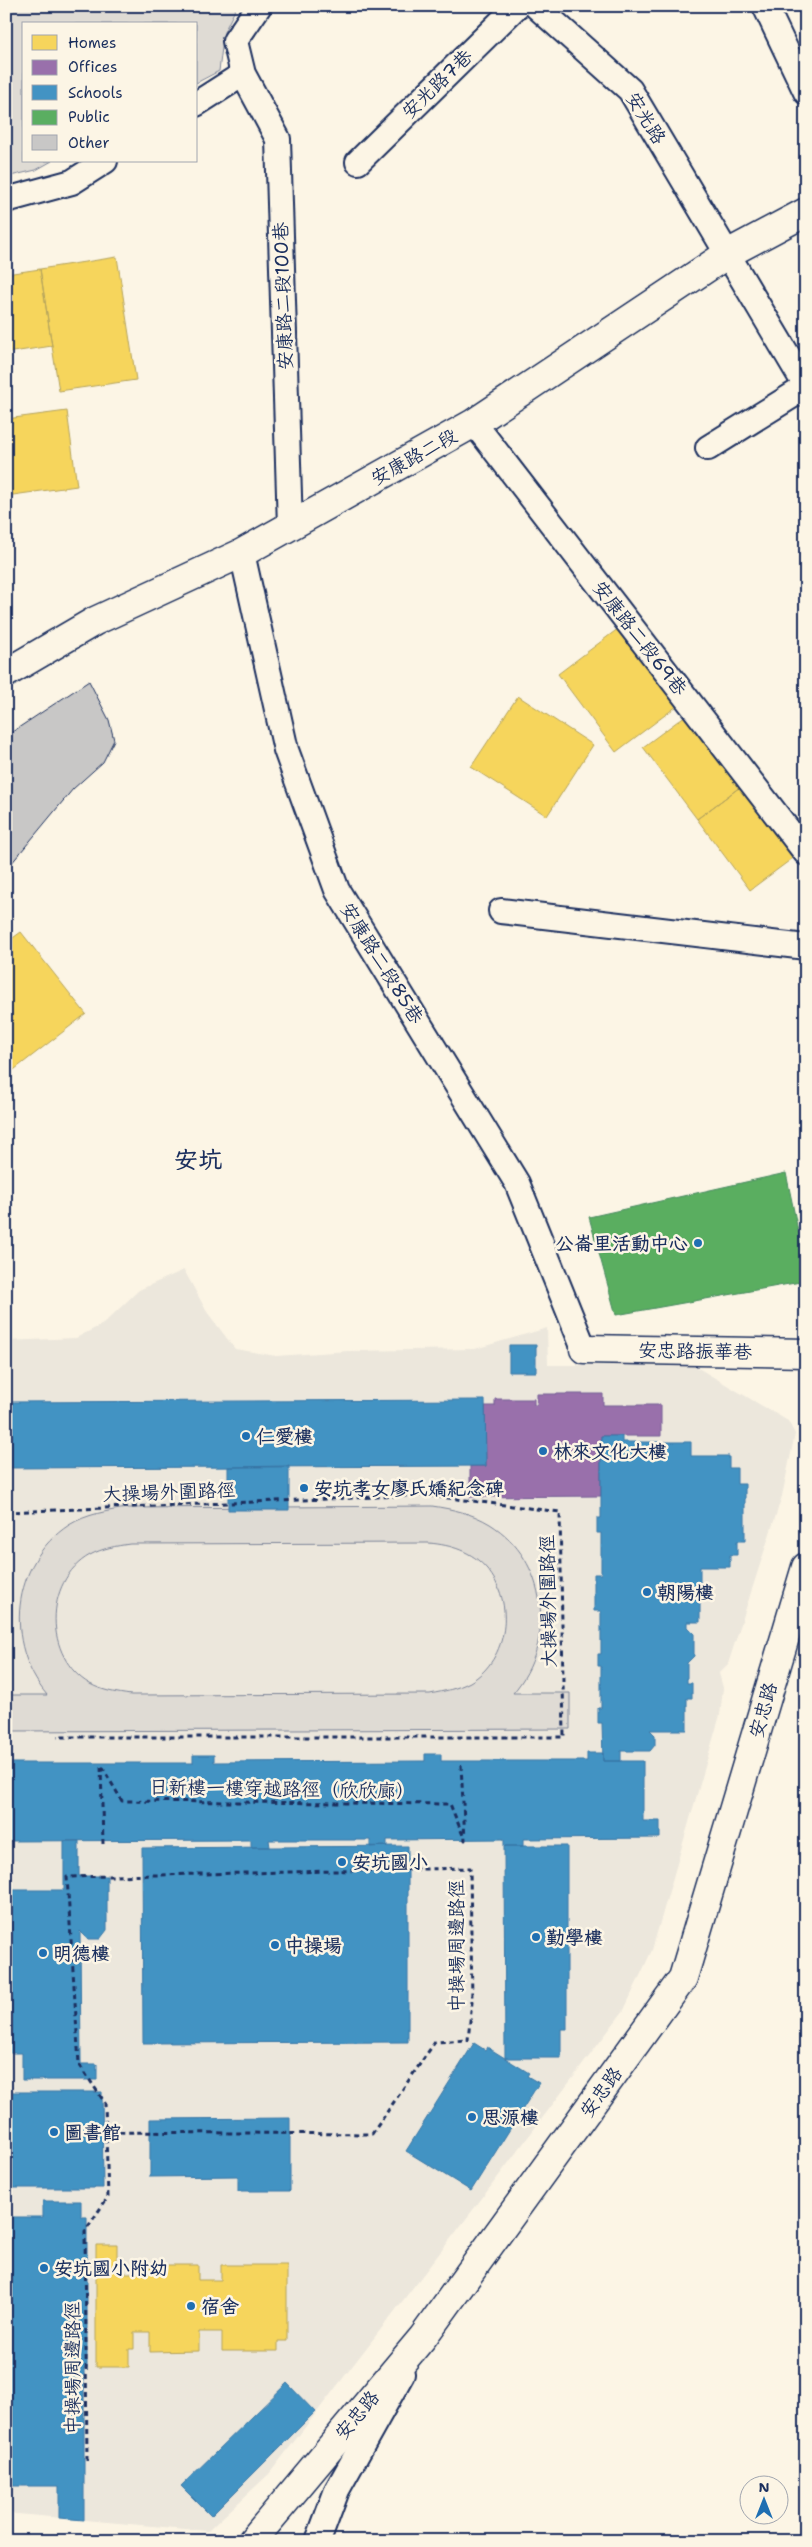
<svg xmlns="http://www.w3.org/2000/svg" width="812" height="2547" font-family="'Shantell Sans','LXGW WenKai TC',sans-serif">
<style>
.built{fill:#ece7dc}
.green{fill:#dfdbd4;stroke:#7d8599;fill-rule:evenodd}
.homes{fill:#f6d55c;stroke:#b4a35d}
.offices{fill:#9970ab;stroke:#735c94}
.schools{fill:#4393c3;stroke:#3775a5}
.public{fill:#5aae61;stroke:#478860}
.building{fill:#c8c7c6;stroke:#1b2f5e}
.lines{fill:none;stroke-linecap:round;stroke-linejoin:round}
.lane-casing{stroke:#1b2f5e;stroke-width:28}
.street-casing{stroke:#1b2f5e;stroke-width:31}
.secondary-casing{stroke:#1b2f5e;stroke-width:31}
.path{stroke:#1b2f5e;stroke-width:3;stroke-dasharray:5 4;stroke-linecap:butt}
.lane{stroke:#fcf5e5;stroke-width:24}
.street{stroke:#fcf5e5;stroke-width:28}
.secondary{stroke:#fcf5e5;stroke-width:28}
.poi-dot{fill:#1f6fb2;stroke:#fcf5e5;stroke-width:2}
.labels{text-anchor:middle;dominant-baseline:central;stroke-width:5;stroke-linejoin:round;paint-order:stroke}
.street-label{font-size:19px;fill:#1b2f5e;stroke:#fcf5e5}
.poi-label{font-size:19px;font-weight:bold;fill:#1b2f5e;stroke:#fcf5e5;text-anchor:start}
.district-label{font-size:24px;font-weight:bold;fill:#1b2f5e;stroke:#fcf5e5}
</style>
<rect width="100%" height="100%" fill="#fcf5e5"/>
<filter id="ink" filterUnits="userSpaceOnUse"><feTurbulence type="fractalNoise" baseFrequency=".02" numOctaves="2"/><feDisplacementMap in="SourceGraphic" scale="10" xChannelSelector="R" yChannelSelector="G"/><feConvolveMatrix kernelMatrix="1 2 1 2 8 2 1 2 1" color-interpolation-filters="sRGB"/></filter>
<g filter="url(#ink)">
<path class="built" d="M 184,1270 L 207,1312 L 235,1349 L 276,1356 L 348,1351 L 475,1349 L 547,1328 L 548,1365 L 693,1365 L 788,1421 L 795,1434 L 782,1496 L 728,1664 L 719,1673 L 723,1688 L 720,1715 L 652,1950 L 624,2010 L 479,2202 L 269,2474 L 208,2531 L 6,2513 L 6,1341 L 76,1338 L 103,1324 L 139,1290 Z"/>
<path class="green" d="M 6,6 L 237,6 L 224,32 L 219,71 L 196,83 L 196,24 L 24,24 L 24,161 L 52,161 L 36,170 L 6,177 Z
M 432,1506 C 452,1509 472,1513 490,1524 C 548,1560 557,1642 513,1693 L 570,1693 L 570,1729 L 6,1731 L 6,1695 L 47,1695 C 4,1644 11,1563 69,1525 C 87,1514 107,1511 127,1508 ZM 429,1543 C 451,1545 472,1551 487,1569 C 515,1602 509,1659 470,1682 C 457,1689 444,1691 430,1694 L 131,1695 C 117,1693 103,1691 90,1684 C 44,1658 43,1581 90,1555 C 103,1548 116,1546 130,1544 Z"/>
<path class="homes" d="M 117,257 L 136,380 L 59,391 L 40,269 Z
M 40,269 L 52,346 L 6,353 L 6,274 Z
M 67,411 L 77,486 L 6,496 L 6,419 Z
M 623,625 L 681,703 L 616,752 L 558,674 Z
M 518,696 L 593,745 L 547,816 L 471,767 Z
M 690,712 L 744,784 L 697,819 L 643,747 Z
M 744,784 L 797,855 L 750,890 L 697,819 Z
M 21,932 L 86,1014 L 6,1076 L 6,943 Z
M 96,2245 L 117,2245 L 117,2273 L 150,2273 L 150,2265 L 198,2265 L 198,2280 L 221,2280 L 221,2265 L 287,2265 L 287,2341 L 278,2341 L 278,2351 L 222,2351 L 222,2332 L 199,2332 L 199,2351 L 150,2352 L 150,2332 L 134,2332 L 134,2349 L 129,2349 L 129,2367 L 96,2367 Z"/>
<path class="offices" d="M 537,1394 L 603,1394 L 603,1405 L 661,1405 L 661,1436 L 601,1436 L 601,1496 L 470,1497 L 470,1466 L 486,1466 L 485,1406 L 495,1406 L 495,1399 L 534,1399 L 534,1405 L 537,1405 Z"/>
<path class="schools" d="M 509,1345 L 536,1345 L 536,1372 L 509,1372 Z
M 485,1400 L 486,1466 L 6,1468 L 6,1402 Z
M 601,1436 L 622,1436 L 622,1442 L 691,1442 L 691,1456 L 729,1456 L 729,1468 L 737,1468 L 737,1484 L 745,1484 L 745,1541 L 737,1541 L 737,1555 L 730,1555 L 730,1567 L 700,1567 L 700,1622 L 687,1622 L 687,1627 L 694,1634 L 694,1656 L 687,1663 L 687,1683 L 692,1683 L 692,1698 L 687,1698 L 687,1730 L 650,1730 L 655,1735 L 655,1745 L 650,1751 L 621,1751 L 621,1761 L 603,1761 L 602,1723 L 598,1723 L 598,1708 L 601,1708 L 601,1666 L 598,1666 L 598,1654 L 601,1654 L 601,1611 L 594,1611 L 594,1574 L 601,1574 L 601,1533 L 597,1533 L 597,1518 L 601,1518 Z
M 289,1466 L 289,1510 L 228,1510 L 228,1467 Z
M 587,1753 L 603,1753 L 603,1761 L 643,1761 L 643,1821 L 660,1821 L 660,1838 L 523,1839 L 523,1846 L 504,1846 L 504,1839 L 387,1840 L 387,1846 L 370,1847 L 370,1840 L 269,1840 L 270,1847 L 251,1847 L 251,1840 L 6,1841 L 6,1763 L 193,1763 L 193,1755 L 214,1755 L 214,1762 L 425,1761 L 425,1754 L 441,1754 L 441,1761 L 587,1761 Z
M 64,1841 L 79,1841 L 79,1876 L 107,1876 L 107,1930 L 100,1939 L 88,1939 L 80,1931 L 81,2064 L 97,2064 L 97,2080 L 22,2080 L 22,2053 L 7,2053 L 6,1890 L 64,1890 Z
M 408,1846 L 408,2042 L 143,2043 L 142,1848 Z
M 504,1846 L 567,1846 L 567,2029 L 561,2029 L 561,2058 L 505,2058 Z
M 474,2043 L 485,2050 L 487,2047 L 529,2073 L 527,2076 L 539,2083 L 471,2191 L 406,2151 Z
M 6,2092 L 102,2092 L 103,2188 L 6,2188 Z
M 290,2118 L 290,2191 L 238,2191 L 238,2176 L 150,2177 L 150,2119 Z
M 43,2201 L 81,2201 L 81,2217 L 87,2217 L 87,2368 L 84,2368 L 84,2520 L 59,2518 L 59,2486 L 9,2486 L 6,2217 L 43,2217 Z
M 287,2383 L 315,2412 L 211,2516 L 181,2486 Z"/>
<path class="public" d="M 786,1173 L 806,1269 L 806,1281 L 616,1315 L 589,1217 Z"/>
<path class="building" d="M 89,681 L 109,720 L 114,740 L 103,762 L 73,789 L 6,870 L 6,736 Z"/>
<g class="lines">
<defs>
<path id="lane" d="M 259,6 L 235,41 L 243,74 L 278,139 L 290,527
M 536,6 L 630,90 L 806,386
M 765,6 L 806,92
M 196,104 L 243,74
M 358,162 L 517,6
M 6,200 L 72,182 L 105,161
M 474,423 L 806,853
M 708,448 L 806,387
M 242,553 L 286,750 L 337,890 L 517,1183 L 584,1349
M 501,911 L 806,947
M 318,2541 L 337,2490 L 402,2374"/>
<path id="street" d="M 584,1349 L 806,1353
M 252,2541 L 423,2337 L 683,1978 L 806,1567"/>
<path id="secondary" d="M 6,673 L 95,621 L 242,553 L 474,423 L 729,253 L 806,212"/>
</defs>
<use href="#lane" class="lane-casing"/>
<use href="#street" class="street-casing"/>
<use href="#secondary" class="secondary-casing"/>
<path class="path" d="M 6,1512 L 425,1495 L 560,1512 L 564,1737 L 57,1737
M 103,1844 L 101,1765 L 122,1801 L 450,1804 L 465,1840 L 461,1765
M 87,2460 L 85,2231 L 108,2197 L 105,2103 L 79,2064 L 67,1877 L 470,1868 L 472,2002 L 468,2040 L 435,2042 L 372,2134 L 106,2132"/>
<use href="#lane" class="lane"/>
<use href="#street" class="street"/>
<use href="#secondary" class="secondary"/>
</g>
</g>
<g class="poi-dot">
<circle cx="698" cy="1243" r="5"/>
<circle cx="246" cy="1436" r="5"/>
<circle cx="543" cy="1451" r="5"/>
<circle cx="304" cy="1488" r="5"/>
<circle cx="647" cy="1592" r="5"/>
<circle cx="342" cy="1862" r="5"/>
<circle cx="536" cy="1937" r="5"/>
<circle cx="275" cy="1945" r="5"/>
<circle cx="43" cy="1953" r="5"/>
<circle cx="472" cy="2117" r="5"/>
<circle cx="54" cy="2132" r="5"/>
<circle cx="44" cy="2268" r="5"/>
<circle cx="191" cy="2306" r="5"/>
</g>
<g class="labels">
<g class="street-label">
<text transform="translate(437 84) rotate(-44)">安光路7巷</text>
<text transform="translate(646 118) rotate(58)">安光路</text>
<text transform="translate(283 296) rotate(-92)">安康路二段100巷</text>
<text transform="translate(414 457) rotate(-29)">安康路二段</text>
<text transform="translate(640 638) rotate(52)">安康路二段69巷</text>
<text transform="translate(382 963) rotate(58)">安康路二段85巷</text>
<text transform="translate(695 1351) rotate(1)">安忠路振華巷</text>
<text transform="translate(169 1492) rotate(-2)">大操場外圍路徑</text>
<text transform="translate(548 1601) rotate(-91)">大操場外圍路徑</text>
<text transform="translate(763 1710) rotate(-74)">安忠路</text>
<text transform="translate(282 1789) rotate(1)">日新樓一樓穿越路徑（欣欣廊）</text>
<text transform="translate(456 1946) rotate(-90)">中操場周邊路徑</text>
<text transform="translate(601 2092) rotate(-54)">安忠路</text>
<text transform="translate(72 2368) rotate(-90)">中操場周邊路徑</text>
<text transform="translate(357 2415) rotate(-50)">安忠路</text>
</g>
<g class="poi-label">
<text x="688" y="1243" text-anchor="end">公崙里活動中心</text>
<text x="256" y="1436">仁愛樓</text>
<text x="553" y="1451">林來文化大樓</text>
<text x="314" y="1488">安坑孝女廖氏嬌紀念碑</text>
<text x="657" y="1592">朝陽樓</text>
<text x="352" y="1862">安坑國小</text>
<text x="546" y="1937">勤學樓</text>
<text x="285" y="1945">中操場</text>
<text x="53" y="1953">明德樓</text>
<text x="482" y="2117">思源樓</text>
<text x="64" y="2132">圖書館</text>
<text x="54" y="2268">安坑國小附幼</text>
<text x="201" y="2306">宿舍</text>
</g>
<g class="district-label">
<text x="198" y="1160">安坑</text>
</g>
</g>
<rect width="812" height="2547" fill="none" stroke="#fcf5e5" stroke-width="25"/>
<rect x="12" y="12" width="787" height="2522" fill="none" stroke="#1b2f5e" stroke-width="2" filter="url(#ink)"/>
<rect x="22" y="22" width="175" height="140" fill="#fcf5e5" stroke="#a2a6af"/>
<rect x="32" y="35" width="25" height="15" fill="#f6d55c" stroke="#a2a6af"/>
<text x="68" y="48" font-size="15" fill="#1b2f5e">Homes</text>
<rect x="32" y="60" width="25" height="15" fill="#9970ab" stroke="#a2a6af"/>
<text x="68" y="72" font-size="15" fill="#1b2f5e">Offices</text>
<rect x="32" y="85" width="25" height="15" fill="#4393c3" stroke="#a2a6af"/>
<text x="68" y="98" font-size="15" fill="#1b2f5e">Schools</text>
<rect x="32" y="110" width="25" height="15" fill="#5aae61" stroke="#a2a6af"/>
<text x="68" y="122" font-size="15" fill="#1b2f5e">Public</text>
<rect x="32" y="135" width="25" height="15" fill="#c8c7c6" stroke="#a2a6af"/>
<text x="68" y="148" font-size="15" fill="#1b2f5e">Other</text>
<g transform="translate(764 2500)"><circle r="24" fill="#fcf5e5" stroke="#a2a6af"/>
<path d="M0-4L9 19L0 12L-9 19Z" fill="#1f6fb2"/>
<text y="-8" font-size="14" font-weight="bold" text-anchor="middle" fill="#1b2f5e">N</text>
</g>
</svg>
